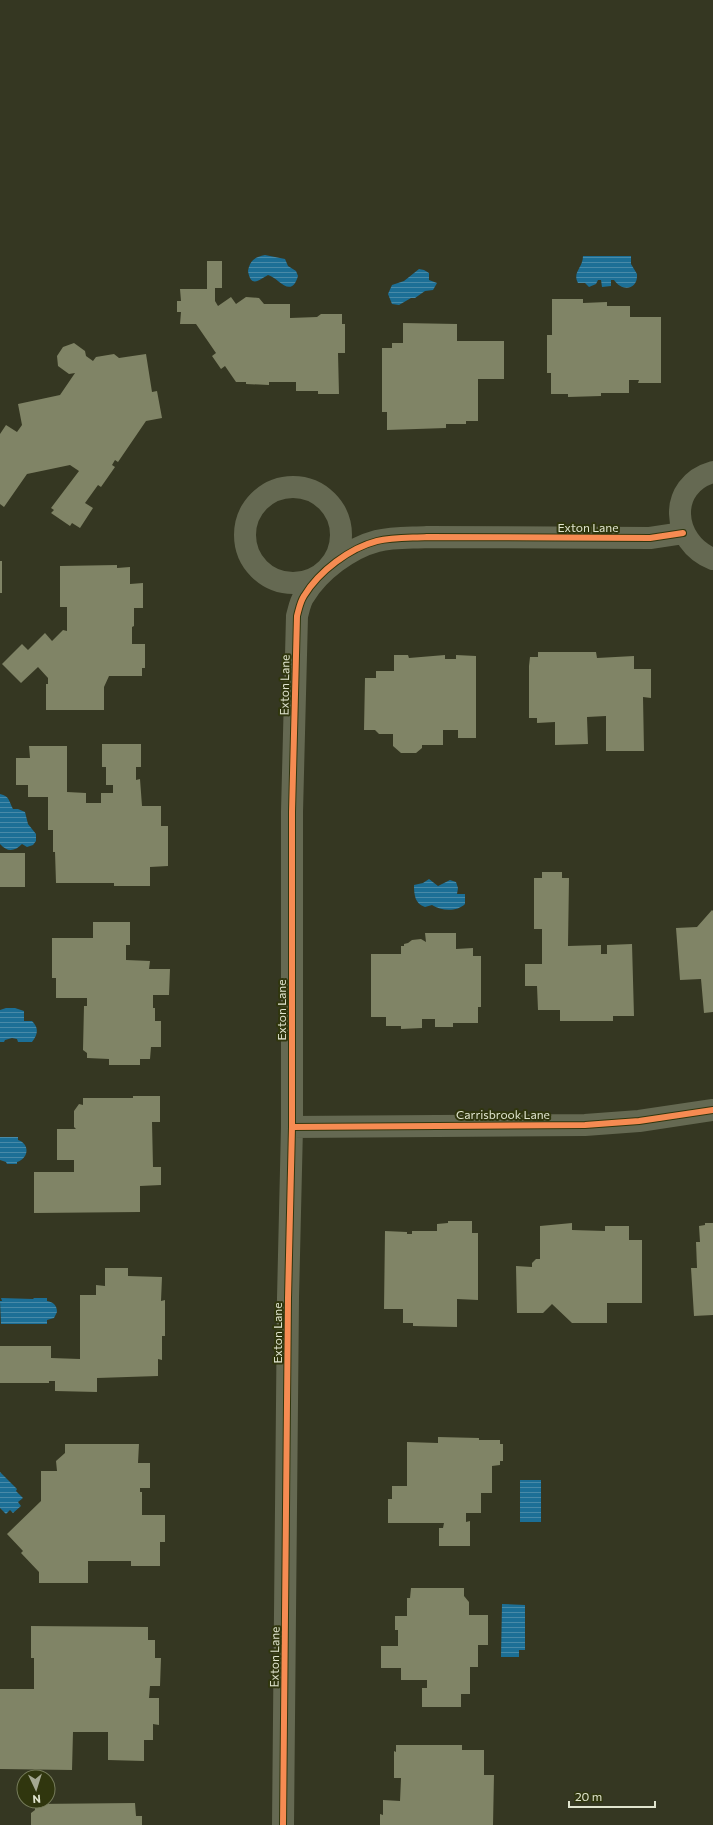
<svg xmlns="http://www.w3.org/2000/svg" width="713" height="1825" font-family="Commissioner,sans-serif">
<style>
.water{fill:url(#water-rules)}
.building{fill:#808466}
.lines{fill:none;stroke-linecap:round;stroke-linejoin:round}
.minor{stroke:#656952;stroke-width:22}
.cycleway-casing{stroke:#30360e;stroke-width:8}
.cycleway{stroke:#f68b52;stroke-width:6}
.labels{text-anchor:middle;dominant-baseline:central;stroke-width:4;stroke-linejoin:round;paint-order:stroke}
.street-label{font-size:12px;fill:#e0e4ce;stroke:#30360e}
</style>
<defs>
<pattern id="water-rules" width="6" height="5" patternUnits="userSpaceOnUse"><rect width="6" height="5" fill="#1c6f96"/><path d="M0 2.5h6" fill="none" stroke="#488aa8"/></pattern>
</defs>
<rect width="100%" height="100%" fill="#353722"/>
<path class="water" d="M 265,255 L 285,259 L 288,266 L 296,271 L 298,276 C 291,300 278,277 268,275 C 260,279 251,289 248,271 C 250,260 255,257 265,255 Z
M 583,256 L 631,256 L 631,264 L 637,274 C 638,290 622,292 614,280 L 611,280 L 611,286 L 602,287 L 601,280 L 598,280 L 596,284 L 589,287 L 585,283 L 578,283 C 572,272 583,268 583,256 Z
M 419,269 L 424,270 L 429,273 L 429,280 L 437,283 L 433,290 L 425,291 L 415,298 L 411,298 L 399,305 L 392,304 L 388,294 L 392,285 L 404,281 Z
M 0,794 C 10,796 9,802 13,809 L 18,809 L 25,812 L 28,824 L 36,834 L 36,841 L 33,845 L 27,847 L 22,844 C 15,851 8,853 0,844 Z
M 429,879 L 438,886 L 450,880 L 456,882 L 458,888 L 457,894 L 465,894 L 465,904 C 457,912 441,911 432,905 L 425,907 C 415,904 414,895 414,885 L 423,883 Z
M 15,1008 L 24,1011 L 24,1021 L 32,1021 C 39,1028 38,1034 32,1042 L 18,1042 L 17,1039 L 12,1038 L 5,1040 L 4,1042 L 0,1042 L 0,1010 L 6,1008 Z
M 0,1137 L 18,1137 L 18,1140 C 30,1144 29,1158 17,1162 L 17,1164 L 7,1164 L 6,1162 L 0,1160 Z
M 1,1298 L 33,1299 L 34,1298 L 47,1298 L 47,1301 C 53,1302 57,1305 57,1312 L 54,1318 L 47,1320 L 47,1324 L 1,1324 L 0,1301 L 2,1301 Z
M 0,1472 L 17,1489 L 16,1491 L 23,1498 L 18,1502 L 21,1506 L 13,1513 L 10,1510 L 6,1514 L 0,1508 Z
M 520,1480 L 541,1480 L 541,1522 L 520,1522 Z
M 502,1604 L 525,1605 L 525,1650 L 519,1650 L 519,1657 L 501,1657 Z"/>
<path class="building" d="M 207,261 L 222,261 L 222,288 L 215,288 L 215,301 L 218,306 L 231,297 L 236,304 L 246,297 L 259,298 L 264,304 L 290,304 L 290,318 L 317,317 L 321,314 L 342,314 L 342,324 L 345,324 L 345,353 L 338,353 L 339,394 L 318,394 L 318,391 L 296,391 L 296,382 L 269,382 L 269,385 L 246,384 L 246,382 L 236,382 L 225,366 L 221,369 L 212,356 L 216,353 L 196,324 L 180,324 L 181,312 L 177,312 L 177,301 L 181,301 L 180,289 L 207,289 Z
M 552,299 L 583,299 L 583,303 L 607,302 L 607,306 L 630,306 L 630,317 L 661,317 L 661,383 L 638,383 L 639,380 L 629,380 L 629,393 L 601,393 L 601,396 L 568,397 L 568,394 L 551,394 L 551,373 L 547,373 L 547,335 L 552,335 Z
M 403,323 L 457,324 L 457,341 L 504,341 L 504,379 L 478,379 L 478,421 L 466,421 L 466,424 L 446,424 L 446,428 L 387,430 L 387,412 L 382,412 L 382,348 L 392,348 L 392,343 L 403,343 Z
M 74,343 L 85,351 L 86,356 L 93,361 L 96,357 L 114,354 L 119,358 L 146,354 L 152,392 L 157,391 L 162,418 L 146,421 L 118,462 L 115,460 L 112,465 L 115,467 L 101,487 L 98,485 L 85,503 L 93,508 L 80,528 L 72,523 L 70,526 L 51,513 L 54,510 L 51,508 L 79,471 L 70,465 L 27,474 L 4,507 L 0,504 L 0,434 L 6,425 L 17,432 L 22,425 L 18,404 L 60,395 L 75,373 L 69,374 L 58,366 L 57,356 L 63,347 Z
M 0,561 L 2,561 L 2,593 L 0,593 Z
M 117,565 L 117,568 L 130,567 L 130,584 L 143,583 L 143,608 L 134,608 L 134,626 L 132,627 L 132,644 L 145,644 L 145,668 L 142,668 L 142,676 L 109,676 L 104,687 L 104,710 L 46,710 L 46,684 L 48,684 L 48,678 L 38,667 L 21,683 L 2,664 L 22,644 L 28,650 L 45,633 L 52,641 L 63,630 L 67,631 L 67,607 L 60,607 L 60,566 Z
M 538,652 L 596,652 L 597,658 L 634,656 L 634,669 L 651,669 L 651,698 L 643,697 L 644,751 L 606,751 L 606,716 L 587,717 L 588,744 L 555,745 L 555,722 L 537,723 L 537,718 L 529,718 L 529,666 L 530,657 L 538,657 Z
M 394,655 L 408,655 L 409,658 L 445,655 L 445,659 L 456,659 L 456,655 L 476,656 L 476,738 L 458,738 L 458,730 L 443,730 L 443,745 L 422,745 L 422,748 L 416,753 L 401,753 L 393,746 L 393,734 L 379,734 L 375,730 L 364,730 L 365,678 L 376,678 L 376,671 L 394,671 Z
M 102,744 L 141,744 L 141,767 L 136,767 L 136,780 L 140,779 L 142,806 L 161,806 L 161,826 L 168,826 L 168,866 L 150,867 L 150,886 L 114,886 L 114,883 L 56,883 L 55,852 L 53,852 L 53,830 L 48,830 L 48,797 L 28,797 L 28,785 L 16,785 L 16,758 L 30,758 L 29,746 L 67,746 L 67,792 L 86,793 L 86,803 L 101,803 L 101,793 L 113,793 L 113,785 L 106,785 L 106,767 L 102,767 Z
M 0,853 L 25,853 L 25,887 L 0,887 Z
M 542,872 L 562,872 L 562,878 L 569,878 L 568,946 L 601,945 L 601,954 L 607,954 L 607,945 L 632,944 L 634,1016 L 613,1016 L 613,1021 L 560,1021 L 560,1010 L 538,1010 L 537,986 L 525,986 L 525,964 L 542,964 L 542,929 L 534,929 L 534,878 L 542,878 Z
M 712,910 L 713,911 L 713,1012 L 704,1013 L 701,979 L 680,980 L 676,928 L 697,927 Z
M 93,922 L 130,922 L 130,945 L 126,945 L 126,960 L 150,961 L 149,969 L 170,969 L 169,995 L 153,995 L 153,1008 L 155,1008 L 155,1021 L 161,1021 L 161,1047 L 151,1047 L 150,1059 L 140,1059 L 140,1065 L 109,1065 L 109,1059 L 87,1058 L 87,1053 L 83,1050 L 84,1006 L 87,1006 L 87,998 L 56,998 L 56,978 L 52,978 L 52,938 L 93,938 Z
M 425,933 L 456,933 L 456,949 L 473,948 L 473,956 L 481,956 L 481,1007 L 478,1007 L 478,1023 L 453,1023 L 453,1027 L 435,1027 L 435,1019 L 422,1019 L 422,1028 L 401,1029 L 401,1026 L 386,1026 L 386,1017 L 371,1017 L 371,954 L 401,954 L 401,946 L 404,946 L 404,944 L 408,943 L 412,940 L 421,939 L 426,942 Z
M 133,1096 L 160,1096 L 160,1122 L 152,1122 L 153,1167 L 161,1167 L 161,1185 L 140,1186 L 140,1212 L 34,1213 L 34,1172 L 74,1172 L 74,1160 L 57,1160 L 57,1129 L 76,1129 L 74,1127 L 74,1111 L 79,1104 L 83,1105 L 83,1098 L 133,1098 Z
M 448,1221 L 472,1221 L 472,1233 L 478,1233 L 478,1300 L 457,1299 L 457,1327 L 413,1326 L 413,1323 L 403,1323 L 403,1309 L 384,1309 L 385,1231 L 407,1232 L 407,1234 L 412,1234 L 412,1231 L 437,1231 L 437,1224 L 448,1223 Z
M 572,1223 L 572,1230 L 605,1231 L 605,1226 L 629,1226 L 629,1240 L 642,1240 L 642,1303 L 607,1303 L 607,1323 L 572,1323 L 552,1304 L 543,1313 L 517,1313 L 516,1266 L 532,1267 L 532,1263 L 536,1259 L 540,1259 L 540,1226 Z
M 705,1223 L 713,1223 L 713,1315 L 694,1316 L 691,1268 L 697,1268 L 696,1242 L 700,1242 L 699,1226 L 705,1225 Z
M 105,1268 L 128,1268 L 128,1276 L 162,1277 L 161,1301 L 165,1300 L 165,1336 L 162,1336 L 162,1360 L 158,1359 L 158,1376 L 97,1378 L 97,1392 L 55,1391 L 55,1381 L 49,1381 L 49,1383 L 0,1383 L 0,1346 L 51,1346 L 51,1358 L 80,1359 L 80,1295 L 96,1295 L 96,1285 L 105,1286 Z
M 438,1437 L 479,1438 L 479,1440 L 500,1440 L 500,1444 L 503,1444 L 503,1461 L 500,1461 L 500,1465 L 492,1466 L 492,1493 L 481,1493 L 481,1513 L 466,1513 L 466,1522 L 470,1521 L 470,1546 L 439,1546 L 439,1528 L 443,1528 L 444,1523 L 388,1523 L 388,1499 L 392,1499 L 392,1486 L 407,1486 L 407,1442 L 438,1443 Z
M 65,1444 L 139,1444 L 138,1463 L 150,1463 L 150,1488 L 140,1488 L 140,1492 L 142,1492 L 142,1515 L 165,1515 L 165,1542 L 160,1542 L 160,1566 L 131,1566 L 131,1561 L 88,1561 L 88,1583 L 39,1583 L 39,1572 L 21,1553 L 23,1551 L 7,1534 L 41,1501 L 41,1471 L 57,1471 L 56,1461 L 65,1453 Z
M 411,1588 L 464,1588 L 464,1596 L 469,1602 L 469,1615 L 488,1615 L 488,1645 L 478,1645 L 478,1667 L 470,1667 L 470,1694 L 461,1694 L 461,1707 L 422,1707 L 422,1688 L 427,1688 L 427,1680 L 401,1680 L 401,1668 L 381,1668 L 381,1646 L 398,1646 L 398,1630 L 395,1630 L 395,1616 L 407,1616 L 407,1598 L 410,1598 Z
M 31,1626 L 148,1627 L 148,1640 L 155,1640 L 155,1658 L 161,1658 L 160,1686 L 150,1686 L 149,1698 L 159,1698 L 159,1725 L 153,1724 L 153,1740 L 144,1740 L 144,1761 L 108,1760 L 108,1732 L 73,1732 L 72,1770 L 0,1769 L 0,1689 L 34,1689 L 34,1658 L 31,1658 Z
M 396,1745 L 462,1745 L 462,1750 L 484,1750 L 484,1775 L 494,1775 L 493,1825 L 380,1825 L 380,1814 L 383,1815 L 383,1800 L 400,1801 L 401,1778 L 394,1778 L 394,1751 L 396,1752 Z
M 135,1803 L 136,1816 L 142,1816 L 142,1825 L 31,1825 L 31,1813 L 35,1810 L 35,1804 Z"/>
<g class="lines">
<path class="minor" d="M 713,472 C 667,485 671,542 713,559
M245 535a48 48 0 1 1 96 0a48 48 0 1 1-96 0Z
M 292,1127 L 585,1125 L 639,1121 L 713,1110
M 283,1825 L 288,1298 L 292,1127 L 292,812 L 297,616 C 299,609 300,602 304,596 C 319,571 350,548 377,541 C 393,537 411,538 427,537 L 650,538 L 683,533"/>
<defs>
<path id="cycleway" d="M 292,1127 L 585,1125 L 639,1121 L 713,1110
M 283,1825 L 288,1298 L 292,1127 L 292,812 L 297,616 C 299,609 300,602 304,596 C 319,571 350,548 377,541 C 393,537 411,538 427,537 L 650,538 L 683,533"/>
</defs>
<use href="#cycleway" class="cycleway-casing"/>
<use href="#cycleway" class="cycleway"/>
</g>
<g class="labels">
<g class="street-label">
<text x="588" y="527">Exton Lane</text>
<text transform="translate(284 685) rotate(-89)">Exton Lane</text>
<text transform="translate(281 1010) rotate(-90)">Exton Lane</text>
<text x="503" y="1114">Carrisbrook Lane</text>
<text transform="translate(277 1333) rotate(-90)">Exton Lane</text>
<text transform="translate(274 1657) rotate(-89)">Exton Lane</text>
</g>
</g>
<g transform="translate(36 1789) rotate(176)"><circle r="19" fill="#30360e" stroke="#767c5b"/>
<path d="M0-3L7 15L0 10L-7 15Z" fill="#a4a792"/>
<text y="-6" font-size="11" font-weight="bold" text-anchor="middle" fill="#e0e4ce">N</text>
</g>
<path d="M569 1801v6h86v-6" fill="none" stroke="#e0e4ce" stroke-width="2"/>
<text x="575" y="1801" font-size="12" fill="#e0e4ce" stroke="#30360e" stroke-width="3" paint-order="stroke">20 m</text>
</svg>
